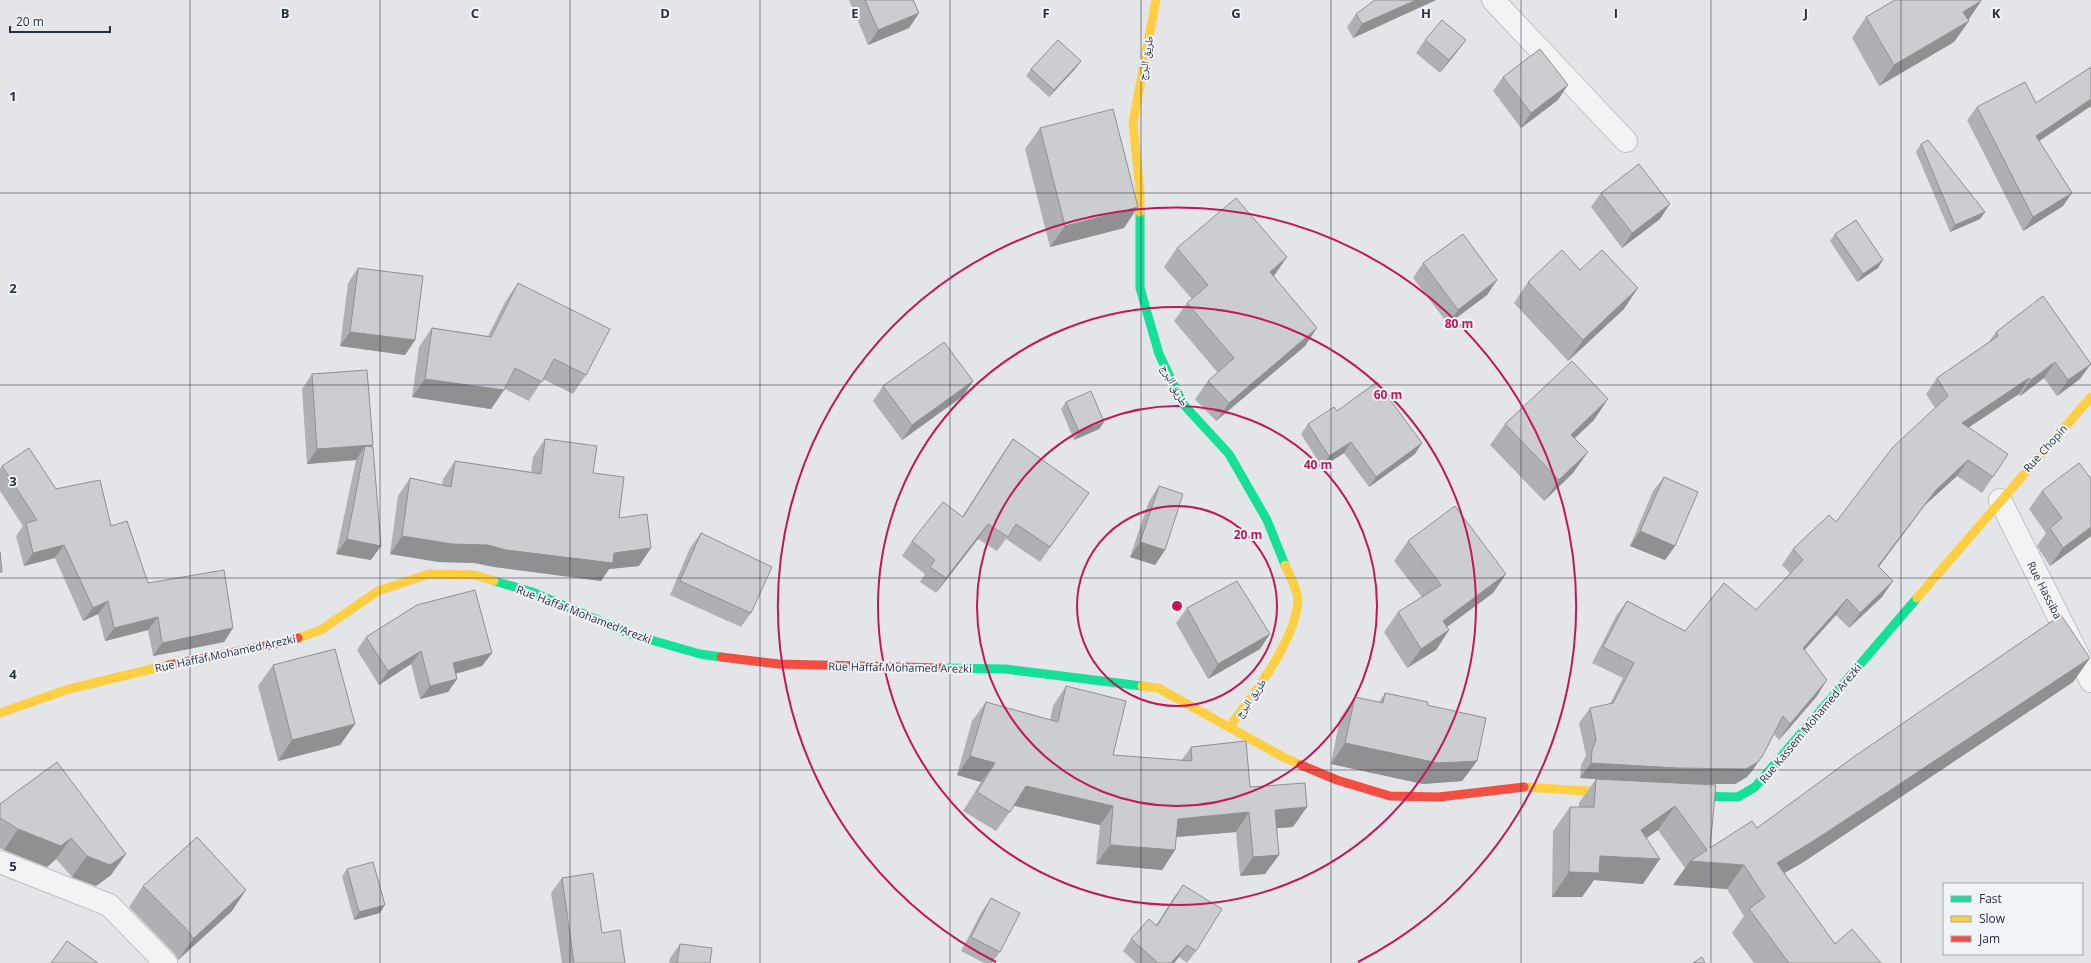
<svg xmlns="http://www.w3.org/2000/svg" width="2091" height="963" font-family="'Open Sans','Noto Naskh Arabic',sans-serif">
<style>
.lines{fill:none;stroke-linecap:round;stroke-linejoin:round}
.street-casing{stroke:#c1c3c6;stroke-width:24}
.street{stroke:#f2f3f5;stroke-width:22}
.fast{stroke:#16e098;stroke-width:9}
.slow{stroke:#ffcf43;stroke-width:9}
.jam{stroke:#f24e42;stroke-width:9}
.wall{fill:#afb0b3}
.shaded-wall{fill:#8e9092}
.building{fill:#cbcdd0;stroke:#8e9092}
.grid{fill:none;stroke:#283142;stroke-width:1;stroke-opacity:0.55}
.ring{fill:none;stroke:#c2185b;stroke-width:2}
.labels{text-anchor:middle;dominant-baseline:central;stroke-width:4;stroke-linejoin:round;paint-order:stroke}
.street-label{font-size:11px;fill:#283142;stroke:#f0f3f7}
.grid-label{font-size:13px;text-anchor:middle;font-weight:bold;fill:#283142;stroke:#f0f3f7;stroke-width:4;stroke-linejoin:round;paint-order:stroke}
.centre{fill:#c2185b;stroke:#f0f3f7;stroke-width:2}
.ring-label{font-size:12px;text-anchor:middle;font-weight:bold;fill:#c2185b;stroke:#f0f3f7;stroke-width:4;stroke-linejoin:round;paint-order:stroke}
</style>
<rect width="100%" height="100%" fill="#e3e5e8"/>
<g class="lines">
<defs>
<path id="street" d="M 1493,0 L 1626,141
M 2000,500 L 2091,681
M 0,862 L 109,905 L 166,963"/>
</defs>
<use href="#street" class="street-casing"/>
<use href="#street" class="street"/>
<path class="fast" d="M 1140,212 L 1140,288 L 1159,354 L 1183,404 L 1229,454 L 1267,520 L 1285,565
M 494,581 L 532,592 L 630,634 L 700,654 L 721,657
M 942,668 L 1005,669 L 1142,686
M 1686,796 L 1738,797 L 1755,787 L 1917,598"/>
<path class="slow" d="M 1140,212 L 1140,191 L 1133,123 L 1156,0
M 1917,598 L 2091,397
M 298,638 L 321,630 L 378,591 L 429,574 L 475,575 L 494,581
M 1142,686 L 1158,688 L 1285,758 L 1301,765
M 0,713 L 69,689 L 169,665
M 1230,726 C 1254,694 1296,640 1298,600 C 1298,590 1289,574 1285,565
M 1524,787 L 1618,793"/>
<path class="jam" d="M 721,657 L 779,664 L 942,668
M 169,665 L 285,642 L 298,638
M 1301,765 L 1337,780 L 1390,796 L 1439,797 L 1524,787"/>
</g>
<path class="wall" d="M 849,0 L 913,0 L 919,13 L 909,28 L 868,45 Z
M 1436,0 L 1353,38 L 1347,27 L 1356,14 Z
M 1981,1 L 1968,20 L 1954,42 L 1879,86 L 1852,38 L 1866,17 Z
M 1425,40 L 1466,40 L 1456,53 L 1440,73 L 1416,53 Z
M 1081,61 L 1075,69 L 1049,97 L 1026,76 L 1031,69 Z
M 2091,67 L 2091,106 L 2039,141 L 2063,206 L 2023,231 L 1967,120 L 1977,107 L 2036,103 Z
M 1503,77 L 1558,100 L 1521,128 L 1493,91 Z
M 1040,128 L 1124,228 L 1050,247 L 1025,149 Z
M 1921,144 L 1985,212 L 1980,219 L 1950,232 L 1916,152 Z
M 1601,193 L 1660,219 L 1622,248 L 1591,207 Z
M 1835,234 L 1878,268 L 1857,282 L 1830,241 Z
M 1177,248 L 1273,276 L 1305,346 L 1216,421 L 1195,399 L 1208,381 L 1218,373 L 1174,321 L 1187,303 L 1192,299 L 1164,267 Z
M 1423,263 L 1497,280 L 1487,295 L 1448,324 L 1413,278 Z
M 358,268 L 415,340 L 405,355 L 340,346 L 348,283 Z
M 1580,270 L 1624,309 L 1568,361 L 1514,303 L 1528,282 Z
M 518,283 L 586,375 L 573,394 L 543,379 L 529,401 L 505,389 L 491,409 L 412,397 L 419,347 L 432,328 L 488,336 L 505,302 Z
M 2043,296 L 2080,379 L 2057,396 L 2044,378 L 2020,396 L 2019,394 L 1968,428 L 1993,477 L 1982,493 L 1957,476 L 1925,505 L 1879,567 L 1882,597 L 1849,628 L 1836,615 L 1804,650 L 1817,696 L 1779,740 L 1774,734 L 1763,755 L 1752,771 L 1747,777 L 1735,784 L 1697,784 L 1710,848 L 1757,828 L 2090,658 L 2073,682 L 1802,863 L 1784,873 L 1835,944 L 1881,963 L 1754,963 L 1732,933 L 1744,916 L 1727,889 L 1673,885 L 1685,868 L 1658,830 L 1646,838 L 1643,884 L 1594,880 L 1582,897 L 1552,897 L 1553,831 L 1570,807 L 1579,807 L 1579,803 L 1596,779 L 1580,778 L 1581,765 L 1586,756 L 1579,723 L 1590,708 L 1610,704 L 1623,678 L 1592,663 L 1616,616 L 1627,601 L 1685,631 L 1756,610 L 1790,573 L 1782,565 L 1793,549 L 1836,522 L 1935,408 L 1926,394 L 1937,378 L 1988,343 L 1996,332 Z
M 312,374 L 372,447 L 371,560 L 336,554 L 356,460 L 307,464 L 302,389 Z
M 973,381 L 963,396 L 902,440 L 873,401 L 883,386 Z
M 1066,402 L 1104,422 L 1099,429 L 1074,440 L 1061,409 Z
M 1337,411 L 1415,454 L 1369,487 L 1344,453 L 1322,467 L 1301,434 L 1308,424 Z
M 1594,420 L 1574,438 L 1573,473 L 1544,501 L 1490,445 L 1505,424 Z
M 545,439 L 593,473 L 619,518 L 639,566 L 609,569 L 601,581 L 494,567 L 475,563 L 439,562 L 390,554 L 398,496 L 410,478 L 442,485 L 443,479 L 455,461 L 531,472 L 533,457 Z
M 1013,439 L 1089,493 L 1040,562 L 1006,539 L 997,551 L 978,539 L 936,593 L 920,582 L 925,574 L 902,556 L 912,541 L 962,517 L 1003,453 Z
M 2,466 L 56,489 L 111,526 L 148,583 L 233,628 L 224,642 L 153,656 L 148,630 L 105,641 L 98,614 L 83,621 L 55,558 L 24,566 L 16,536 L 23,526 L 0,491 L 0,469 Z
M 1664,477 L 1675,546 L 1665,560 L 1630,546 L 1653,491 Z
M 2091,479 L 2091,536 L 2050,566 L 2037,546 L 2046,533 L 2029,509 L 2042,491 Z
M 1159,486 L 1165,550 L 1155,565 L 1130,557 L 1149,501 Z
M 701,533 L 751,613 L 741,627 L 670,595 L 690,548 Z
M 1408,541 L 1506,574 L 1493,593 L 1447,627 L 1449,630 L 1436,650 L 1407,668 L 1384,632 L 1398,612 L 1422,597 L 1394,561 Z
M 1187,608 L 1260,649 L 1208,679 L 1176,623 Z
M 366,637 L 492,653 L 482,666 L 456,674 L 457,679 L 448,692 L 420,699 L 411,664 L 379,685 L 357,650 Z
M 273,665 L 355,724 L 340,745 L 278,761 L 258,686 Z
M 1066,686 L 1113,755 L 1181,761 L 1191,747 L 1250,787 L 1293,827 L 1277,828 L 1279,855 L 1265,874 L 1240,876 L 1236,832 L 1176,837 L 1175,850 L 1162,870 L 1096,864 L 1100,825 L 1014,806 L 996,831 L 963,811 L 981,782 L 957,775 L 972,721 L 986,702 L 1050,720 L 1053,706 Z
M 1385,693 L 1427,705 L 1477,761 L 1462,781 L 1423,784 L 1331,764 L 1340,718 L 1355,697 L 1379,702 Z
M 57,762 L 111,875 L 96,886 L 72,877 L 56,859 L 47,867 L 4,850 L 0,848 L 0,804 Z
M 347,869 L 380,913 L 354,920 L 342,876 Z
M 562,878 L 602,933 L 625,963 L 562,963 L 551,893 Z
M 1183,885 L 1196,951 L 1187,963 L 1179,957 L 1174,963 L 1136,963 L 1123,951 L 1131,939 L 1156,925 L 1174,897 Z
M 143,886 L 232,911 L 178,960 L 175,954 L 129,907 Z
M 991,898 L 1000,952 L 992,963 L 984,963 L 961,951 L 981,913 Z
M 680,944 L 710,963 L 669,963 L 670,958 Z"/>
<path class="shaded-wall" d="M 1416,0 L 1436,0 L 1353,38 L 1362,24 Z
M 1981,1 L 1967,22 L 1963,12 Z
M 919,13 L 909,28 L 868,45 L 878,30 Z
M 1969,21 L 1954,42 L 1879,86 L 1894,65 Z
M 1466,40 L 1456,53 L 1440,73 L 1449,60 Z
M 1081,61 L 1075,69 L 1049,97 L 1054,90 Z
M 1568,85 L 1558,100 L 1521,128 L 1531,113 Z
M 2091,99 L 2091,106 L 2027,149 L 2036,136 Z
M 2072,193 L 2063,206 L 2023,231 L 2033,217 Z
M 1670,204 L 1660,219 L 1622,248 L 1632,233 Z
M 1138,207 L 1124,228 L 1050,247 L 1065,226 Z
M 1985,212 L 1980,219 L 1950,232 L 1955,225 Z
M 1287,257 L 1274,276 L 1257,290 L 1270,272 Z
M 1883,260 L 1878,268 L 1857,282 L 1863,274 Z
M 1497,280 L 1487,295 L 1448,324 L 1458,310 Z
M 1638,288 L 1624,309 L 1568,361 L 1583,340 Z
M 1317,328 L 1305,346 L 1216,421 L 1229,403 Z
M 350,332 L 415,340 L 405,355 L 340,346 Z
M 2055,362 L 2044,378 L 2020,396 L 2031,380 Z
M 2091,364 L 2080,379 L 2057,396 L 2068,380 Z
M 2029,378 L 2019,394 L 1951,439 L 1962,423 Z
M 425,379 L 504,390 L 491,409 L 412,397 Z
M 973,381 L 963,396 L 902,440 L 912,425 Z
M 1608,399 L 1594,420 L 1556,456 L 1571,435 Z
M 1104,422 L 1099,429 L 1074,440 L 1079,432 Z
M 1351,442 L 1344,453 L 1322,467 L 1329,456 Z
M 1422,443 L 1415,454 L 1369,487 L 1376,477 Z
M 373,445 L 363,459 L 365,446 L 356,460 L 307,464 L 317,449 Z
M 1588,452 L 1573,473 L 1544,501 L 1559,480 Z
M 1968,460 L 1957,476 L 1925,505 L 1867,582 L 1878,566 L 1936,490 Z
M 988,524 L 978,539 L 936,593 L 946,578 Z
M 2091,527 L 2091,536 L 2050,566 L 2063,548 Z
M 1640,531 L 1675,546 L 1665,560 L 1630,546 Z
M 402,536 L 488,545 L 614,553 L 651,548 L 639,566 L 609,569 L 601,581 L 494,567 L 475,563 L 439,562 L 390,554 Z
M 347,539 L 381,546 L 371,560 L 336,554 Z
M 1140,542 L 1165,550 L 1155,565 L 1130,557 Z
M 64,545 L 55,558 L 24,566 L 33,553 Z
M 1506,574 L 1493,593 L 1429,640 L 1443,621 Z
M 1893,581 L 1882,597 L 1849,628 L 1860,613 Z
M 1847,599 L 1836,615 L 1792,664 L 1803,648 Z
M 108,601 L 98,614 L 83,621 L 93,608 Z
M 158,617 L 148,630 L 105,641 L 114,628 Z
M 233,628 L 224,642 L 153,656 L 162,643 Z
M 1449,630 L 1436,650 L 1407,668 L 1421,649 Z
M 1270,634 L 1260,649 L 1208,679 L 1218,664 Z
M 421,651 L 411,664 L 379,685 L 388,671 Z
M 492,653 L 482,666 L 444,677 L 453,663 Z
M 2090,658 L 2073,682 L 1802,863 L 1760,887 L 1777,863 Z
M 457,679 L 448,692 L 420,699 L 430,686 Z
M 1827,680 L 1817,696 L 1779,740 L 1790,724 Z
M 355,724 L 340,745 L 278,761 L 292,740 Z
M 1345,743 L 1477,761 L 1462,781 L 1423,784 L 1331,764 Z
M 1763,755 L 1752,771 L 1747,777 L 1735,784 L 1666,784 L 1580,778 L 1591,763 Z
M 970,756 L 995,763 L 981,782 L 957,775 Z
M 1026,786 L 1113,806 L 1100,825 L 1012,805 Z
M 1675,806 L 1658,830 L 1624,854 L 1641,830 Z
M 1307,807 L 1293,827 L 1262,829 L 1275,810 Z
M 1249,812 L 1236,832 L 1164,838 L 1178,819 Z
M 18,829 L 71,838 L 56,859 L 47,867 L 4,850 Z
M 1110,845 L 1175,850 L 1162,870 L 1096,864 Z
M 126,854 L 111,875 L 96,886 L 72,877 L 87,856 Z
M 1279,855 L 1265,874 L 1240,876 L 1253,857 Z
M 1600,856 L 1660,859 L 1643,884 L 1594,880 L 1582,897 L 1552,897 L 1569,872 Z
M 1690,861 L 1744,865 L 1727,889 L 1673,885 Z
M 246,890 L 232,911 L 178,960 L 193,939 Z
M 385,905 L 380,913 L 354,920 L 359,912 Z
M 1187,945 L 1179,957 L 1174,963 L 1171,963 Z"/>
<path class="building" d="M 865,0 L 913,0 L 919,13 L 878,30 Z
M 1375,0 L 1416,0 L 1362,24 L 1356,14 Z
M 1895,0 L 1981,0 L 1981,1 L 1963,12 L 1969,21 L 1894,65 L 1866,17 Z
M 1442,20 L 1466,40 L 1449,60 L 1425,40 Z
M 1058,40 L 1081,61 L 1054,90 L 1031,69 Z
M 1540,49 L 1568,85 L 1531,113 L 1503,77 Z
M 2091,67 L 2091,99 L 2036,136 L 2072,193 L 2033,217 L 1977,107 L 2025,82 L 2036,103 Z
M 1113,109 L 1138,207 L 1065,226 L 1040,128 Z
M 1928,140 L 1985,212 L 1955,225 L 1921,144 Z
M 1639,164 L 1670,204 L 1632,233 L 1601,193 Z
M 1236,198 L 1287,257 L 1270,272 L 1317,328 L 1229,403 L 1208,381 L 1234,358 L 1187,303 L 1208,285 L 1177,248 Z
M 1856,220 L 1883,260 L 1863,274 L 1835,234 Z
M 1463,234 L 1497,280 L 1458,310 L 1423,263 Z
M 1562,250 L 1580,270 L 1602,250 L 1638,288 L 1583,340 L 1528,282 Z
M 358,268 L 423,276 L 415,340 L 350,332 Z
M 518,283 L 610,329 L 586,375 L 554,359 L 542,382 L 515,368 L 504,390 L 425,379 L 432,328 L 491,337 Z
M 2043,296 L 2091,364 L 2068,380 L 2055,362 L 2031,380 L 2029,378 L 1962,423 L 2008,454 L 1993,477 L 1968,460 L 1936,490 L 1878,566 L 1893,581 L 1860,613 L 1847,599 L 1803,648 L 1827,680 L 1790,724 L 1783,716 L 1763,755 L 1758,762 L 1746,769 L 1677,768 L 1591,763 L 1592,750 L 1596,740 L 1590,708 L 1613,703 L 1634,663 L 1603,647 L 1627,601 L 1685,631 L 1724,583 L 1756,610 L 1803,560 L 1793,549 L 1829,515 L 1836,522 L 1893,447 L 1948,396 L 1937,378 L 1998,336 L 1996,332 Z
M 944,342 L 973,381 L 912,425 L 883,386 Z
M 1572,361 L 1608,399 L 1571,435 L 1588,452 L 1559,480 L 1505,424 Z
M 367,370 L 373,445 L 317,449 L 312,374 Z
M 1377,382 L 1422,443 L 1376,477 L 1351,442 L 1329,456 L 1308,424 L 1334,407 L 1337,411 Z
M 1091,391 L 1104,422 L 1079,432 L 1066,402 Z
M 545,439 L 597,446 L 593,473 L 624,477 L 619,518 L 647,514 L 651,548 L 614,553 L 613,563 L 506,550 L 488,545 L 452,544 L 402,536 L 410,478 L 451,487 L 455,461 L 541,474 Z
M 1013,439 L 1089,493 L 1050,547 L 1016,524 L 1008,537 L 988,524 L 946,578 L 930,567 L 935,560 L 912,541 L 943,502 L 963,517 Z
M 365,446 L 373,447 L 381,546 L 347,539 Z
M 29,448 L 56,489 L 100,480 L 111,526 L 127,521 L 148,583 L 224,570 L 233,628 L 162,643 L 158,617 L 114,628 L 108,601 L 93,608 L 64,545 L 33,553 L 26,523 L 37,520 L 2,466 Z
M 2079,463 L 2091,479 L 2091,527 L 2063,548 L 2050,528 L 2062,518 L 2042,491 Z
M 1664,477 L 1698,492 L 1675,546 L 1640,531 Z
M 1159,486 L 1183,494 L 1165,550 L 1140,542 Z
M 1455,506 L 1506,574 L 1443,621 L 1449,630 L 1421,649 L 1398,612 L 1441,585 L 1408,541 Z
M 701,533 L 772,567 L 751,613 L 680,581 Z
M 0,552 L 2,572 L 0,572 Z
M 1237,581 L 1270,634 L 1218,664 L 1187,608 Z
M 475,590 L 492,653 L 453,663 L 457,679 L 430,686 L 421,651 L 388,671 L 366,637 L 417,605 Z
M 2061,615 L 2090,658 L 1818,838 L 1777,863 L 1835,944 L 1852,929 L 1881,963 L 1789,963 L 1749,909 L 1765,897 L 1744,865 L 1690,861 L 1707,850 L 1675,806 L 1641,830 L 1660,859 L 1600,856 L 1599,873 L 1569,872 L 1570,807 L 1594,807 L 1596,779 L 1716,785 L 1710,848 L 1752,821 L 1757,828 L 1855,756 Z
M 335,649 L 355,724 L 292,740 L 273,665 Z
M 1066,686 L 1126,701 L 1113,755 L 1192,761 L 1191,747 L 1246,741 L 1250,787 L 1305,783 L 1307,807 L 1275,810 L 1279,855 L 1253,857 L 1249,812 L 1178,819 L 1175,850 L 1110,845 L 1113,806 L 1026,786 L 1010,812 L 977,792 L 995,763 L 970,756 L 986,702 L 1058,722 Z
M 1385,693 L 1428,702 L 1427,705 L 1486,718 L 1477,761 L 1438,763 L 1345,743 L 1355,697 L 1383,703 Z
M 57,762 L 126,854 L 110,865 L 87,856 L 71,838 L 61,846 L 18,829 L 0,818 L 0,804 Z
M 197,837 L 246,890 L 193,939 L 190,933 L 143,886 Z
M 373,862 L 385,905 L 359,912 L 347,869 Z
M 593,873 L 602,933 L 620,930 L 625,963 L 574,963 L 562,878 Z
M 1183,885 L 1222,909 L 1196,951 L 1187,945 L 1171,963 L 1158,963 L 1131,939 L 1149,919 L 1157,926 Z
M 991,898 L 1020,913 L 1000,952 L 971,937 Z
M 67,941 L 98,963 L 51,963 Z
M 680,944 L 712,948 L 710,963 L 677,963 Z
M 1702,957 L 1705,963 L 1693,963 Z"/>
<path class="grid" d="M 190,0 L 190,963M 380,0 L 380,963M 570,0 L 570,963M 760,0 L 760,963M 950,0 L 950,963M 1141,0 L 1141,963M 1331,0 L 1331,963M 1521,0 L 1521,963M 1711,0 L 1711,963M 1901,0 L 1901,963M 0,193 L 2091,193M 0,385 L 2091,385M 0,578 L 2091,578M 0,770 L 2091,770"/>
<g class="ring">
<circle cx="1177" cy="606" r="100"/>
<circle cx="1177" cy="606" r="200"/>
<circle cx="1177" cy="606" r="299"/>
<path d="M996 962A399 399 0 1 1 1358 962"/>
</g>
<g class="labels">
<g class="street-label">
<text transform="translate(1145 58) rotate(-80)">طريق البرج</text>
<text transform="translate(1175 385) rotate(62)">طريق البرج</text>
<text transform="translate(2045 448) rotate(-48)">Rue Chopin</text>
<text transform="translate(2045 590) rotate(63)">Rue Hassiba</text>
<text transform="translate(584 614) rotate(21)">Rue Haffaf Mohamed Arezki</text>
<text transform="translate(225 653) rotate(-12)">Rue Haffaf Mohamed Arezki</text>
<text transform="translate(900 667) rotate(1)">Rue Haffaf Mohamed Arezki</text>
<text transform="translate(1250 698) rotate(-55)">طريق البرج</text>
<text transform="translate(1810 723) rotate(-50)">Rue Kassem Mohamed Arezki</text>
</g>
</g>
<g class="grid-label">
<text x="285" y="18">B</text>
<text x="475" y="18">C</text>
<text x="665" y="18">D</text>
<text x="855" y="18">E</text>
<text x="1046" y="18">F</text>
<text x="1236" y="18">G</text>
<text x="1426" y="18">H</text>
<text x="1616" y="18">I</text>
<text x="1806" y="18">J</text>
<text x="1996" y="18">K</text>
<text x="13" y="101">1</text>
<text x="13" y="293">2</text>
<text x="13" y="486">3</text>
<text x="13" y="679">4</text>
<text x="13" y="871">5</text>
</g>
<circle cx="1177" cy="606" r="6" class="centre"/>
<g class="ring-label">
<text x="1459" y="328">80 m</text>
<text x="1388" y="399">60 m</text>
<text x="1318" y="469">40 m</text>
<text x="1248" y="539">20 m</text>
</g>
<rect x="1943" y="883" width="140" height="72" fill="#f0f3f7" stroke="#a0a5af"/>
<rect x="1951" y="896" width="20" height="6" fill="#16e098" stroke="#a0a5af"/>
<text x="1979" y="903" font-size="12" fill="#283142">Fast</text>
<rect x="1951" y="916" width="20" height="6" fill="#ffcf43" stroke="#a0a5af"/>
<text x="1979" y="923" font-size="12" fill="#283142">Slow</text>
<rect x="1951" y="936" width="20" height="6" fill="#f24e42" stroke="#a0a5af"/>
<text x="1979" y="943" font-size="12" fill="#283142">Jam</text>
<path d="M10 26v6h100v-6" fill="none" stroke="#283142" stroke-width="2"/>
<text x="16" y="26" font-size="12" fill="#283142" stroke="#f0f3f7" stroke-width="3" paint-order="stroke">20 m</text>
</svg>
